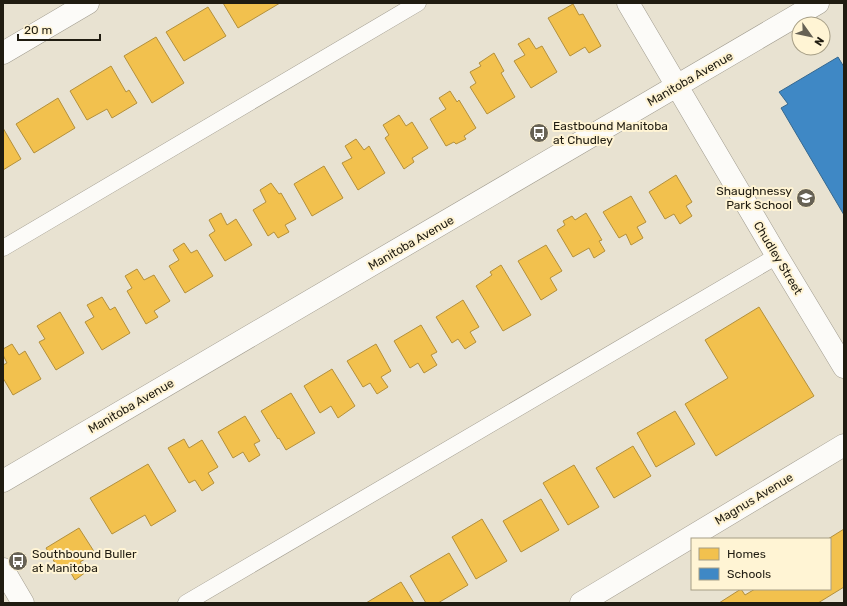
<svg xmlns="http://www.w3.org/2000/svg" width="847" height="606" font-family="Rubik,sans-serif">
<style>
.homes{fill:#f2c14e;stroke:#b3903c}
.schools{fill:#3f88c5;stroke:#36688f}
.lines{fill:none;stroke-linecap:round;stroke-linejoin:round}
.service-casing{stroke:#a19c8f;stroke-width:17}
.minor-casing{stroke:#a19c8f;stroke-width:23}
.service{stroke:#fcfbf8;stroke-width:16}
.minor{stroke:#fcfbf8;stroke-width:22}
.labels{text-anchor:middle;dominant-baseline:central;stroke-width:4;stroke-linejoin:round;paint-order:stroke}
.street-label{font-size:12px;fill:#201c11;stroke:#fff4d4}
.poi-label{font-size:12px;fill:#201c11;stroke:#fff4d4;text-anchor:start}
</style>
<rect width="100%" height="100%" fill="#e8e2d1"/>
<path class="homes" d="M 223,3 L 280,3 L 238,28 Z
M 573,4 L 579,15 L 583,14 L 601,46 L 589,53 L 585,47 L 570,56 L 548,18 Z
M 208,7 L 226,36 L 184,61 L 166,32 Z
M 156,37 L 184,83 L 152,103 L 124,56 Z
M 529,38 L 536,49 L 542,46 L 557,72 L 531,88 L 514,61 L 525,55 L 518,44 Z
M 494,53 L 504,71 L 501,73 L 515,97 L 487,114 L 470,87 L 476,83 L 470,72 L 481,66 L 479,63 Z
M 111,66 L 126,92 L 129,90 L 137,103 L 112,118 L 107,109 L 87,120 L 70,91 Z
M 450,91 L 457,102 L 459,100 L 476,128 L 464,136 L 466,139 L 456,144 L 454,142 L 446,146 L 430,119 L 446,109 L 439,98 Z
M 58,98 L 75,128 L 34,153 L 16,124 Z
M 399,115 L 406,126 L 412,122 L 428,148 L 412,158 L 414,162 L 404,169 L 385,138 L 389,135 L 383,125 Z
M 3,128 L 21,159 L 3,170 Z
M 356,139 L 364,150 L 369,146 L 385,173 L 358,190 L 342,163 L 352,158 L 345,146 Z
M 324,166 L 343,198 L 312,216 L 294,184 Z
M 676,175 L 692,202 L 686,206 L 692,216 L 680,224 L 674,214 L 665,219 L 649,192 Z
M 271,183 L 279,194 L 281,193 L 296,219 L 285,225 L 289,232 L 278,238 L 274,232 L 268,236 L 253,210 L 266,202 L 260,190 Z
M 631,196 L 646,222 L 637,227 L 643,238 L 631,245 L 626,234 L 619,238 L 603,212 Z
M 221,213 L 227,225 L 236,219 L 252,245 L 225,261 L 209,235 L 215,231 L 209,220 Z
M 586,213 L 602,240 L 599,241 L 605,251 L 594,258 L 589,248 L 573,257 L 557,230 L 565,225 L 563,221 L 572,216 L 575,220 Z
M 184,243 L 191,253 L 197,250 L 213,276 L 185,293 L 169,266 L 179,260 L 173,250 Z
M 546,245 L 562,271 L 550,278 L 557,290 L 541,300 L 518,261 Z
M 501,265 L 531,315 L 503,331 L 476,286 L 492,275 L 490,272 Z
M 137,269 L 144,280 L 154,275 L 170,301 L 154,311 L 158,317 L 146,324 L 127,291 L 132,288 L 125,276 Z
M 102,297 L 110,310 L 115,307 L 130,333 L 102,350 L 85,322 L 94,317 L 87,305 Z
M 463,300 L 479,327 L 470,332 L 476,342 L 465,349 L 458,339 L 452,343 L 436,317 Z
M 759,307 L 814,396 L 716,456 L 685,404 L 728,378 L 705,340 Z
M 60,312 L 84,353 L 56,370 L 39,342 L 45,339 L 37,326 Z
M 421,325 L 437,352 L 431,355 L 437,365 L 424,373 L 418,363 L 410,368 L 394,341 Z
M 12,344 L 19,355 L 25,351 L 41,379 L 13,395 L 3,378 L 3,365 L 7,363 L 3,355 L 3,349 Z
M 376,344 L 391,371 L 381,377 L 388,387 L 377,394 L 370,383 L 363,387 L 347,361 Z
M 332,369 L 355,406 L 338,418 L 331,406 L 320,413 L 304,386 Z
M 291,393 L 315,433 L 286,450 L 279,438 L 278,439 L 261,411 Z
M 675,411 L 695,444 L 656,467 L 637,433 Z
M 245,416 L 260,441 L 254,444 L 260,455 L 249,462 L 243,452 L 233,458 L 218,432 Z
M 184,439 L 189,448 L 202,440 L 218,467 L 208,473 L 214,483 L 202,491 L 195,480 L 189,483 L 168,448 Z
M 633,446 L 651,476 L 614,498 L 596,468 Z
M 148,464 L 176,511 L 151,526 L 145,515 L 112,534 L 90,498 Z
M 574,465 L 599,507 L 568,525 L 543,483 Z
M 541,499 L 559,530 L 521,552 L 503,521 Z
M 482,519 L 507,561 L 476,579 L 452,537 Z
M 79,528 L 95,553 L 80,562 L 86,572 L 75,580 L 68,568 L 61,573 L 46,548 Z
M 844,529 L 844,587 L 818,603 L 719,603 L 741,589 L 745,595 L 755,589 L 830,589 L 830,539 L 828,539 Z
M 449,553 L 468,585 L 438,603 L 426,603 L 410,576 Z
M 401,582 L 414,603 L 366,603 Z"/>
<path class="schools" d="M 838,57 L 844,67 L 844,215 L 781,108 L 788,104 L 779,92 Z"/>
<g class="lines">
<defs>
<path id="service" d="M 3,248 L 418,3
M 186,603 L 777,256"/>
<path id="minor" d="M 628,3 L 777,256 L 844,367
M 3,53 L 88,3
M 3,481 L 818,3
M 3,569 L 23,603
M 581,603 L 844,445"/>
</defs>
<use href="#service" class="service-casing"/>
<use href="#minor" class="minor-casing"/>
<use href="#service" class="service"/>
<use href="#minor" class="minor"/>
</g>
<defs>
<symbol id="bus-disc" viewBox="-11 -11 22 22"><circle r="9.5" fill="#666154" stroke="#fff4d4"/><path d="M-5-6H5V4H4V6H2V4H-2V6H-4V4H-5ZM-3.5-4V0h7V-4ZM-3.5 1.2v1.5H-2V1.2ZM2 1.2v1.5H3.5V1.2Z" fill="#fff"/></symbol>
<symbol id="school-disc" viewBox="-11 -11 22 22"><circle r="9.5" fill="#666154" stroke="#fff4d4"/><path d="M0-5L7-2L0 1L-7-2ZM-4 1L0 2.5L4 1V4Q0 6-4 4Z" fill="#fff"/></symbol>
</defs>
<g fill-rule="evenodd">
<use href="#bus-disc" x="528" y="122" width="22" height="22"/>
<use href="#school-disc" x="795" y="187" width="22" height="22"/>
<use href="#bus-disc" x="7" y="550" width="22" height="22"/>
</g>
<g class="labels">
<g class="street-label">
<text transform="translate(690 79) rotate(-30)">Manitoba Avenue</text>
<text transform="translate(411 243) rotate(-30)">Manitoba Avenue</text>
<text transform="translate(778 258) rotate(59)">Chudley Street</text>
<text transform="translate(131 406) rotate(-30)">Manitoba Avenue</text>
<text transform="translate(754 499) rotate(-31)">Magnus Avenue</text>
</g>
<g class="poi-label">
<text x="553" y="126">Eastbound Manitoba<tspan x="553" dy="14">at Chudley</tspan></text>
<text x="792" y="191" text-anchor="end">Shaughnessy<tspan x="792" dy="14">Park School</tspan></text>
<text x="32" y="554">Southbound Buller<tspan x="32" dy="14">at Manitoba</tspan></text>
</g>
</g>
<rect width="847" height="606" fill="none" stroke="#201c11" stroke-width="8"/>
<rect x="691" y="538" width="140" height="52" fill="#fff4d4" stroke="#a69e86"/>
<rect x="699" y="548" width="20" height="12" fill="#f2c14e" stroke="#a69e86"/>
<text x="727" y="558" font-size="12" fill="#201c11">Homes</text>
<rect x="699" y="568" width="20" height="12" fill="#3f88c5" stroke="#a69e86"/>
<text x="727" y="578" font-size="12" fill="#201c11">Schools</text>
<g transform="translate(811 36) rotate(123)"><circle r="19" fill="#fff4d4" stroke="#a69e86"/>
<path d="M0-3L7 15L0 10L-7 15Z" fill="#666154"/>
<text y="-6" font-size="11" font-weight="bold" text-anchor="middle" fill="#201c11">N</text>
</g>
<path d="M18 34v6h82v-6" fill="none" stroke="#201c11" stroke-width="2"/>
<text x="24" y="34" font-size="12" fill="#201c11" stroke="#fff4d4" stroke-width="3" paint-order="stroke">20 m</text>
</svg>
